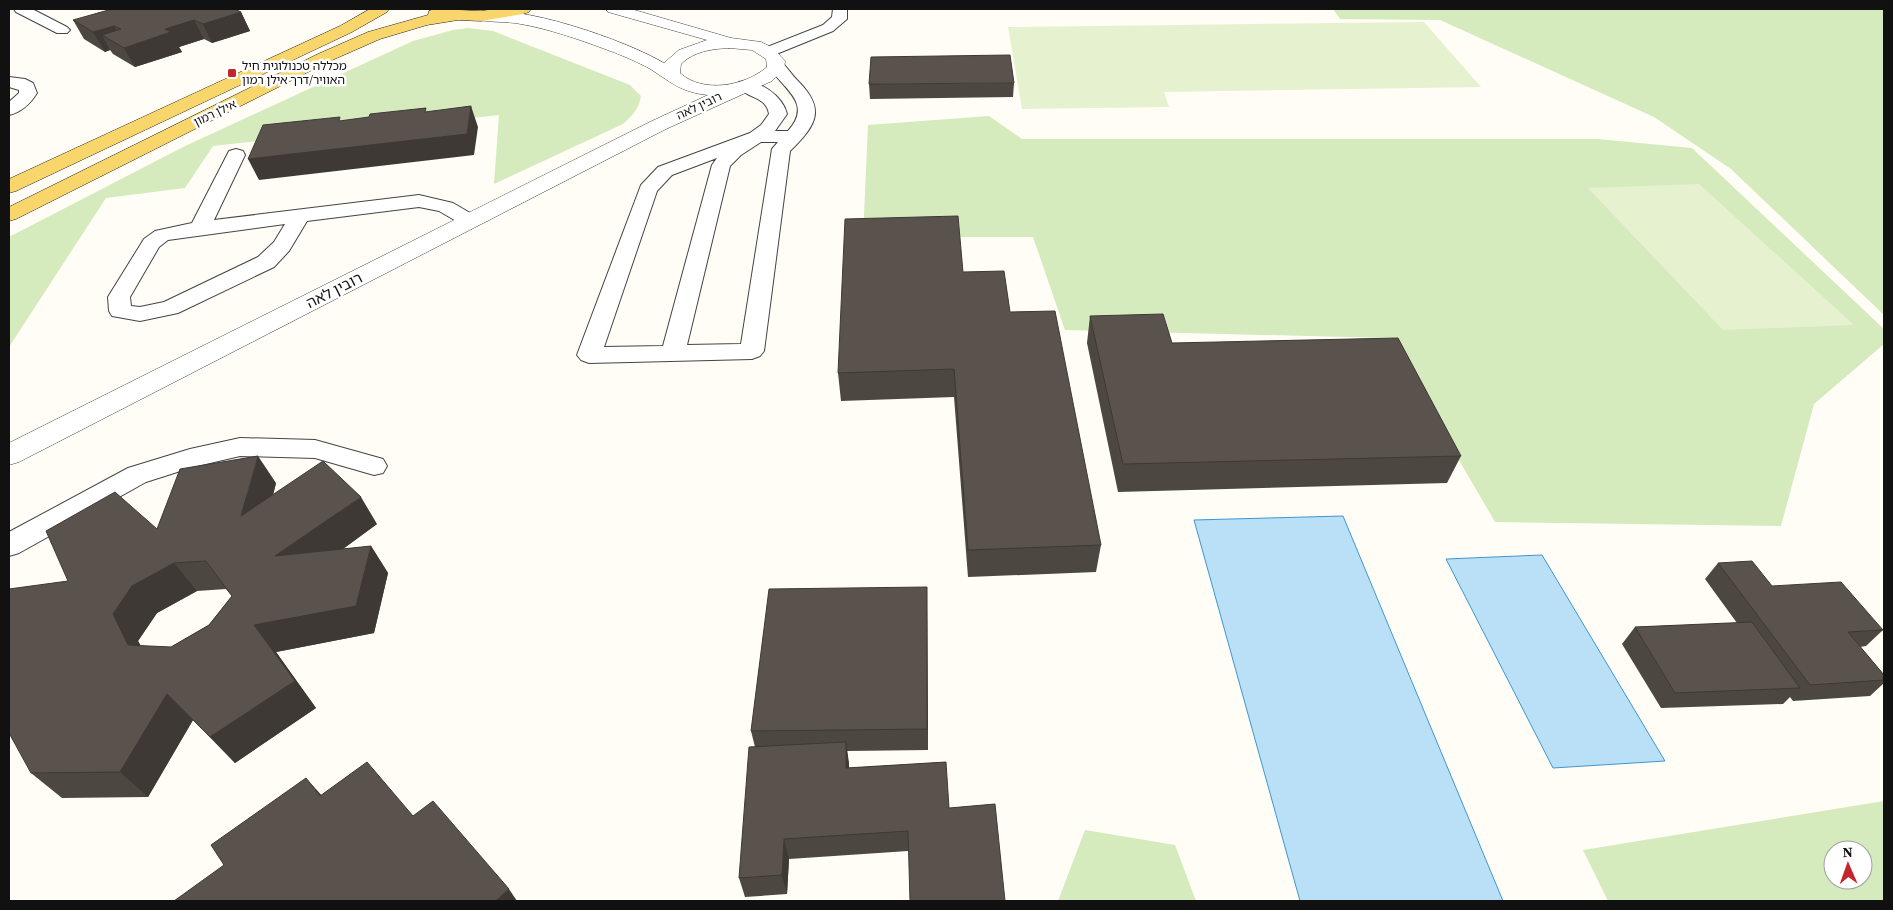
<svg xmlns="http://www.w3.org/2000/svg" width="1893" height="910" font-family="'Source Serif 4','Noto Sans Hebrew',serif">
<style>
.green{fill:#d5ebbd;fill-rule:evenodd}
.pitch{fill:#e6f2cf}
.water{fill:#b9e0f7;stroke:#3f96cf}
.lines{fill:none;stroke-linecap:round;stroke-linejoin:round}
.service-casing{stroke:#444;stroke-width:2}
.minor-casing{stroke:#444;stroke-width:1}
.primary-casing{stroke:#222;stroke-width:1}
.service{fill:#fff;fill-rule:evenodd}
.minor{fill:#fff;fill-rule:evenodd}
.primary{fill:#f9d66b;fill-rule:evenodd}
.wall{fill:#4d4742;fill-rule:evenodd}
.shaded-wall{fill:#3f3936}
.building{fill:#5a524d;stroke:#3f3936;fill-rule:evenodd}
.poi-dot{fill:#c4262e;stroke:#fff;stroke-width:2}
.labels{text-anchor:middle;dominant-baseline:central;stroke-width:5;stroke-linejoin:round;paint-order:stroke}
.far-poi-label{font-size:12px;fill:#111;stroke:#fff;text-anchor:start}
.far-street-label{font-size:12px;fill:#111;stroke:#fff}
.street-label{font-size:15px;fill:#111;stroke:#fff}
</style>
<rect width="100%" height="100%" fill="#fffdf5"/>
<path class="green" d="M 1333,9 L 1884,9 L 1884,315 L 1731,169 L 1654,117 L 1440,20 L 1340,19 Z
M 468,28 L 493,31 L 630,85 L 641,96 C 639,109 632,116 623,124 L 494,184 L 499,115 L 213,146 L 185,188 L 106,198 L 9,347 L 9,237 L 183,147 L 413,41 L 453,30 Z
M 989,116 L 1022,139 L 1598,139 L 1692,148 L 1884,329 L 1884,344 L 1814,404 L 1781,526 L 1495,522 L 1388,338 L 1065,330 L 1033,237 L 863,237 L 868,125 Z
M 1884,801 L 1884,901 L 1608,901 L 1583,850 ZM 1833,850 L 1863,850 L 1863,880 L 1833,880 Z
M 1085,830 L 1175,845 L 1196,901 L 1058,901 Z"/>
<path class="pitch" d="M 1424,22 L 1481,87 L 1164,92 L 1169,107 L 1022,109 L 1008,27 Z
M 1699,184 L 1854,325 L 1723,330 L 1588,188 Z"/>
<path class="water" d="M 1343,516 L 1503,901 L 1300,901 L 1194,520 Z
M 1542,555 L 1665,761 L 1553,768 L 1446,559 Z"/>
<g class="lines">
<defs>
<path id="service" d="M 14,9 L 32,9 L 67,27 L 70,30 L 67,33 L 57,33 L 16,12 Z
M 833,9 L 847,9 L 847,19 L 833,31 L 774,55 L 762,55 L 760,52 L 762,49 L 823,25 L 832,17 Z
M 776,60 C 785,62 789,72 796,79 C 826,108 818,124 790,151 L 764,351 L 760,356 L 752,359 L 589,363 L 581,360 L 577,355 L 641,185 L 658,167 L 750,133 L 761,125 L 769,114 C 766,95 746,99 737,86 L 739,82 C 758,78 783,96 787,114 L 775,131 L 788,131 C 814,102 782,89 768,65 L 770,62 ZM 761,142 L 778,142 L 772,149 L 741,344 L 687,345 L 730,166 L 741,155 ZM 717,158 L 712,165 L 663,346 L 604,347 L 657,191 L 672,175 Z
M 9,77 L 25,79 L 33,83 L 37,93 C 30,104 22,112 9,115 L 9,102 L 19,93 L 19,90 L 9,87 Z
M 236,149 L 243,151 L 245,155 L 214,220 L 419,195 L 453,203 L 477,217 L 480,221 L 477,225 L 470,227 L 463,225 L 439,211 L 419,207 L 307,221 L 289,251 L 274,267 L 178,313 L 140,321 L 112,316 L 109,311 L 108,297 L 144,239 L 155,231 L 192,223 L 227,155 L 229,151 ZM 285,224 L 274,242 L 258,257 L 164,302 L 140,307 L 131,306 L 130,297 L 159,247 L 168,240 Z
M 240,438 L 315,440 L 383,459 L 387,466 L 383,473 L 374,475 L 315,458 L 240,456 L 193,467 L 146,482 L 19,553 L 9,556 L 9,532 L 128,468 L 190,449 Z"/>
<path id="minor" d="M 606,9 L 631,9 L 731,38 L 761,42 L 773,48 L 785,61 L 784,69 L 772,81 L 666,129 L 19,462 L 9,465 L 9,443 L 652,121 L 708,95 C 679,92 670,81 647,67 C 633,60 619,54 605,49 C 578,39 549,29 521,24 C 506,21 490,23 475,19 L 473,16 L 475,13 C 518,2 627,41 664,63 L 679,50 L 707,40 L 608,12 ZM 729,48 L 752,50 L 766,59 L 767,67 C 745,86 703,94 680,73 L 681,64 C 694,51 712,49 729,48 Z"/>
<path id="primary" d="M 370,9 L 389,9 L 387,12 L 352,32 L 16,191 L 9,193 L 9,179 L 340,26 Z
M 435,9 L 481,11 L 496,9 L 531,9 L 529,12 L 523,14 L 481,21 L 458,20 L 427,25 L 380,39 L 330,61 L 16,219 L 9,221 L 9,207 L 318,54 L 368,32 L 428,15 L 429,11 Z"/>
</defs>
<use href="#service" class="service-casing"/>
<use href="#minor" class="minor-casing"/>
<use href="#primary" class="primary-casing"/>
<use href="#service" class="service"/>
<use href="#minor" class="minor"/>
<use href="#primary" class="primary"/>
</g>
<path class="wall" d="M 241,12 L 250,31 L 212,43 L 204,39 L 179,47 L 182,52 L 135,67 L 113,54 L 110,50 L 105,52 L 84,39 L 73,20 Z
M 1014,83 L 1013,97 L 870,99 L 869,84 Z
M 963,272 L 1010,312 L 1101,545 L 1096,572 L 968,577 L 954,397 L 841,401 L 838,373 Z
M 1090,316 L 1172,343 L 1461,456 L 1447,483 L 1118,492 L 1087,343 Z
M 276,483 L 273,495 L 377,524 L 343,549 L 371,546 L 388,573 L 374,633 L 276,652 L 316,708 L 235,763 L 193,720 L 148,797 L 62,798 L 31,773 L 68,581 L 157,529 ZM 226,589 L 232,596 L 209,625 L 171,647 L 141,646 L 138,641 L 157,613 L 197,591 Z
M 1718,563 L 1772,586 L 1883,630 L 1866,646 L 1860,647 L 1884,675 L 1884,683 L 1870,696 L 1793,701 L 1790,697 L 1783,704 L 1661,708 L 1622,644 L 1635,627 L 1737,623 L 1705,579 Z
M 927,587 L 928,750 L 847,751 L 849,768 L 946,762 L 908,851 L 789,859 L 787,894 L 745,897 L 739,878 L 755,747 L 751,731 Z"/>
<path class="shaded-wall" d="M 241,12 L 250,31 L 212,43 L 203,24 Z
M 194,20 L 204,39 L 179,47 L 182,52 L 135,67 L 124,48 L 165,29 Z
M 114,26 L 125,45 L 102,35 L 110,50 L 105,52 L 93,32 Z
M 471,106 L 478,127 L 474,155 L 259,180 L 248,159 Z
M 258,456 L 276,483 L 261,544 L 241,516 Z
M 361,497 L 377,524 L 295,584 L 275,556 Z
M 371,546 L 388,573 L 374,633 L 276,652 L 316,708 L 235,763 L 210,737 L 254,625 Z
M 174,563 L 197,591 L 157,613 L 138,641 L 154,672 L 128,645 L 113,614 L 132,586 Z
M 927,587 L 927,610 L 928,750 L 927,729 Z
M 167,694 L 193,720 L 148,797 L 120,772 Z
M 846,742 L 849,763 L 849,789 L 846,768 Z
M 306,778 L 324,798 L 320,796 Z
M 784,839 L 789,859 L 787,894 L 782,875 Z
M 509,889 L 517,901 L 495,901 Z"/>
<path class="building" d="M 112,9 L 235,9 L 241,12 L 203,24 L 194,20 L 165,29 L 171,32 L 124,48 L 102,35 L 121,29 L 114,26 L 93,32 L 73,20 Z
M 1010,55 L 1014,83 L 869,84 L 871,57 Z
M 471,106 L 467,134 L 248,159 L 263,125 L 340,117 L 339,121 L 369,117 L 370,114 L 426,108 L 425,112 Z
M 958,216 L 963,272 L 1004,271 L 1010,312 L 1055,311 L 1101,545 L 968,550 L 954,369 L 838,373 L 845,219 Z
M 1163,314 L 1172,343 L 1398,338 L 1461,456 L 1123,464 L 1090,316 Z
M 258,456 L 241,516 L 323,461 L 361,497 L 275,556 L 371,546 L 356,606 L 254,625 L 295,681 L 210,737 L 167,694 L 120,772 L 31,773 L 9,733 L 9,589 L 68,581 L 46,531 L 115,492 L 157,529 L 180,469 ZM 206,561 L 232,596 L 209,625 L 171,647 L 128,645 L 113,614 L 132,586 L 174,563 Z
M 1752,561 L 1772,586 L 1841,582 L 1883,630 L 1848,632 L 1884,675 L 1884,680 L 1810,685 L 1718,563 Z
M 927,587 L 927,729 L 751,731 L 769,589 Z
M 1752,622 L 1800,688 L 1675,693 L 1635,627 Z
M 846,742 L 846,768 L 946,762 L 949,808 L 995,804 L 1005,901 L 910,901 L 908,831 L 784,839 L 782,875 L 739,878 L 749,747 Z
M 367,762 L 413,816 L 433,801 L 509,889 L 495,901 L 174,901 L 224,865 L 211,845 L 306,778 L 320,796 Z"/>
<rect class="poi-dot" x="227" y="68" width="10" height="10" rx="2.5"/>
<g class="labels">
<g class="far-poi-label">
<text x="242" y="66">מכללה טכנולוגית חיל<tspan x="242" dy="14">האוויר/דרך אילן רמון</tspan></text>
</g>
<g class="far-street-label">
<text transform="translate(699 106) rotate(-25)">רובין לאה</text>
<text transform="translate(215 113) rotate(-26)">אילן רמון</text>
</g>
<g class="street-label">
<text transform="translate(334 290) rotate(-27)">רובין לאה</text>
</g>
</g>
<rect width="1893" height="910" fill="none" stroke="#111111" stroke-width="20"/>
<g transform="translate(1848 865) rotate(358)"><circle r="24" fill="#ffffff" stroke="#a0a0a0"/>
<path d="M0-4L9 19L0 12L-9 19Z" fill="#c4262e"/>
<text y="-8" font-size="14" font-weight="bold" text-anchor="middle" fill="#111111">N</text>
</g>
</svg>
